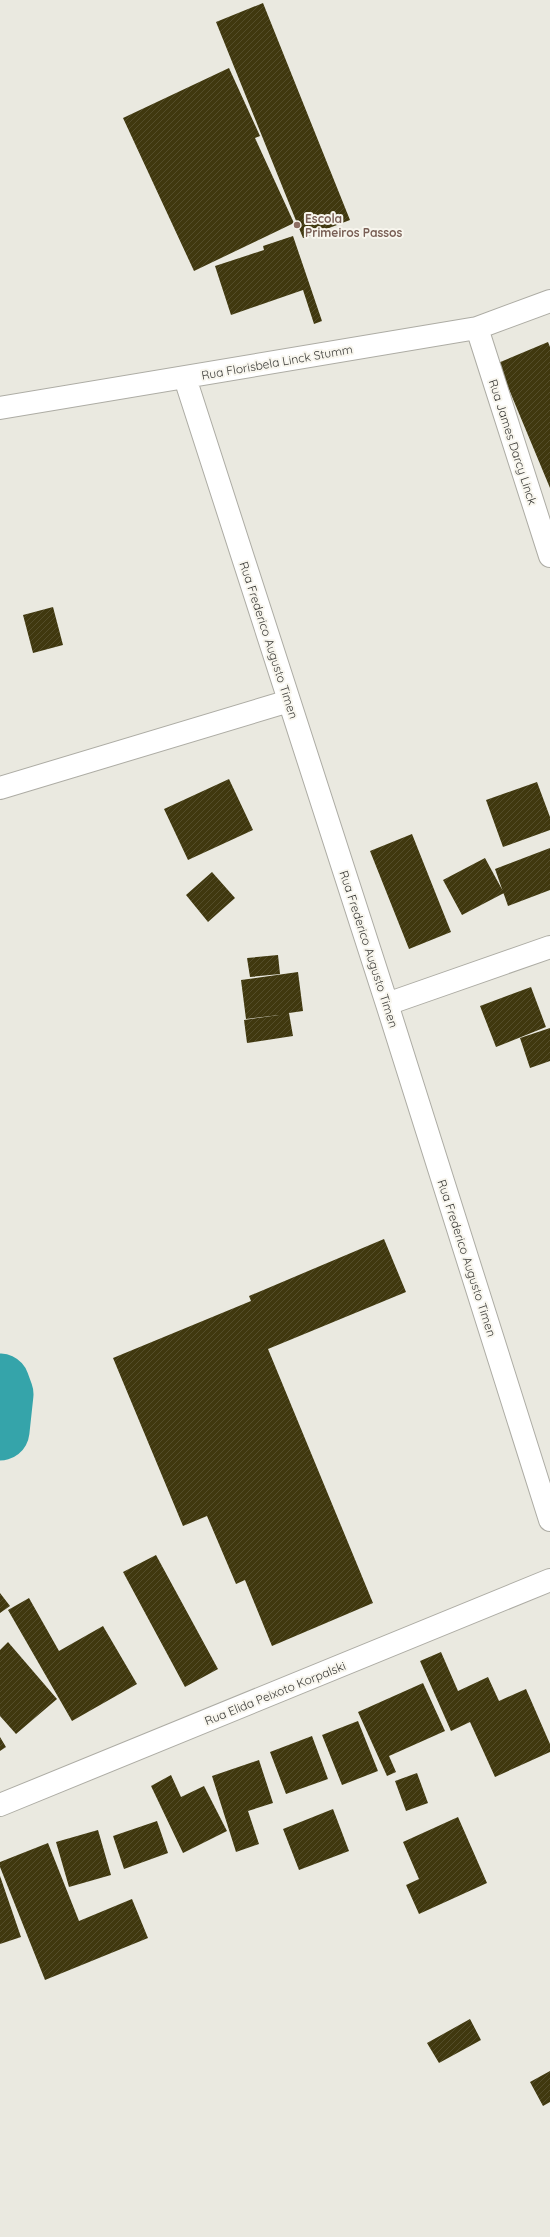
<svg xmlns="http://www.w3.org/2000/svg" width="550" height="2237" font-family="Quicksand,sans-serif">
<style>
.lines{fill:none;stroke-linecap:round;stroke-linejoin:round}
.river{stroke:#35a4aa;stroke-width:59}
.building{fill:url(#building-hatch)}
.minor-casing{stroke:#adaca4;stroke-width:24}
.minor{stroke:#fff;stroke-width:22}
.education-dot{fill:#8d6e63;stroke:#f8f6ee;stroke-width:1.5}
.labels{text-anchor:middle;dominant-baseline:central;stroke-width:4;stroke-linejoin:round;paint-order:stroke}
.education-label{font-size:12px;font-weight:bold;fill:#785e54;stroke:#f8f6ee;text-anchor:start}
.street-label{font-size:12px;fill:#393936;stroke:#f8f6ee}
</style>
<defs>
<pattern id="building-hatch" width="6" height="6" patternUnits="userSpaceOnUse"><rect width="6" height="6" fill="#40380f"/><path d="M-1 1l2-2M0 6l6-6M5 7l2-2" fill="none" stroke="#544d2a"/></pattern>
</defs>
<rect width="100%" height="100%" fill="#eae9e0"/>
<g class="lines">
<path class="river" d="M 0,1383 L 4,1394 L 0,1431"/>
</g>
<path class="building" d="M 263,3 L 350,220 L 303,238 L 216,22 Z
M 229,68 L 260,136 L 255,138 L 294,223 L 194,271 L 123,118 Z
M 293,236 L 322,321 L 314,324 L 303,290 L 231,315 L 215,266 L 264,250 L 263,246 Z
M 548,342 L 550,347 L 550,488 L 498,363 Z
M 53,607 L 63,645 L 33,653 L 23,615 Z
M 229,779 L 253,830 L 188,860 L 164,809 Z
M 537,782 L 550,817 L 550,830 L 503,847 L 486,800 Z
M 412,834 L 451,932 L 409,949 L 370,851 Z
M 550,848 L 550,890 L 508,906 L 495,869 Z
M 485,858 L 504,893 L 462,915 L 443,880 Z
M 212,872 L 235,898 L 208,922 L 186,895 Z
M 278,955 L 280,974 L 250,977 L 247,958 Z
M 298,972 L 303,1011 L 289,1013 L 293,1036 L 247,1043 L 244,1020 L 279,1015 L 246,1019 L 241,980 Z
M 531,987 L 546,1027 L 496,1047 L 480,1006 Z
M 550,1028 L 550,1061 L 530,1068 L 520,1038 Z
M 384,1239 L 406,1292 L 268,1349 L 373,1603 L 272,1646 L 245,1580 L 236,1584 L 207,1516 L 183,1526 L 113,1358 L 251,1301 L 249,1296 Z
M 156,1555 L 218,1669 L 185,1687 L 123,1572 Z
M 0,1593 L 10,1606 L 0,1613 Z
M 29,1598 L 59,1651 L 103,1626 L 137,1684 L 72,1721 L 8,1610 Z
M 8,1642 L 57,1699 L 16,1734 L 0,1716 L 0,1650 Z
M 441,1652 L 458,1691 L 488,1677 L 499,1701 L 526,1689 L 550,1744 L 550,1752 L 495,1777 L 470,1722 L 451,1731 L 420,1661 Z
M 423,1683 L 445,1731 L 389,1756 L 396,1772 L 387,1776 L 358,1712 Z
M 358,1721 L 378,1771 L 342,1785 L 322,1735 Z
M 312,1736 L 328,1779 L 286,1794 L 270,1752 Z
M 0,1737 L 6,1747 L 0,1751 Z
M 259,1760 L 273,1803 L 248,1811 L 259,1844 L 236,1852 L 212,1776 Z
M 417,1773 L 428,1803 L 406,1811 L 395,1781 Z
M 171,1775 L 181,1797 L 204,1786 L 227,1831 L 183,1853 L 151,1786 Z
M 333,1809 L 349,1851 L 299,1870 L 283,1829 Z
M 458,1817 L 487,1883 L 419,1914 L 406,1885 L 419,1879 L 403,1842 Z
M 157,1821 L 168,1853 L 124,1869 L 113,1836 Z
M 98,1830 L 111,1875 L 69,1887 L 56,1842 Z
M 48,1843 L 79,1921 L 132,1899 L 148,1938 L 45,1980 L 0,1867 L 0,1862 Z
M 0,1876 L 21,1937 L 0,1944 Z
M 470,2019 L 481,2040 L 439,2063 L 427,2043 Z
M 550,2071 L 550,2102 L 543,2106 L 530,2082 Z"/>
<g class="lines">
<defs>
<path id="minor" d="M 477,328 L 550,556
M 185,378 L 387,1004 L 550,1520
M 0,408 L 477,328 L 550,301
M 0,788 L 289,701
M 387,1004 L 550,947
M 0,1805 L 550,1580"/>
</defs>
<use href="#minor" class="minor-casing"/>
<use href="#minor" class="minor"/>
</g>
<circle class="education-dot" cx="297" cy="225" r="4"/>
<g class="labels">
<g class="education-label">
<text x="305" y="218">Escola<tspan x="305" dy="14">Primeiros Passos</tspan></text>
</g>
<g class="street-label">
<text transform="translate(277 362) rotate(-10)">Rua Florisbela Linck Stumm</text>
<text transform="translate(513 442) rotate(72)">Rua James Darcy Linck</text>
<text transform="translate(269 640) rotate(72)">Rua Frederico Augusto Timen</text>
<text transform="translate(369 949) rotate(72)">Rua Frederico Augusto Timen</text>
<text transform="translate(467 1258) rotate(72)">Rua Frederico Augusto Timen</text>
<text transform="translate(275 1693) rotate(-22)">Rua Elida Peixoto Korpalski</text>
</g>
</g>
</svg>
